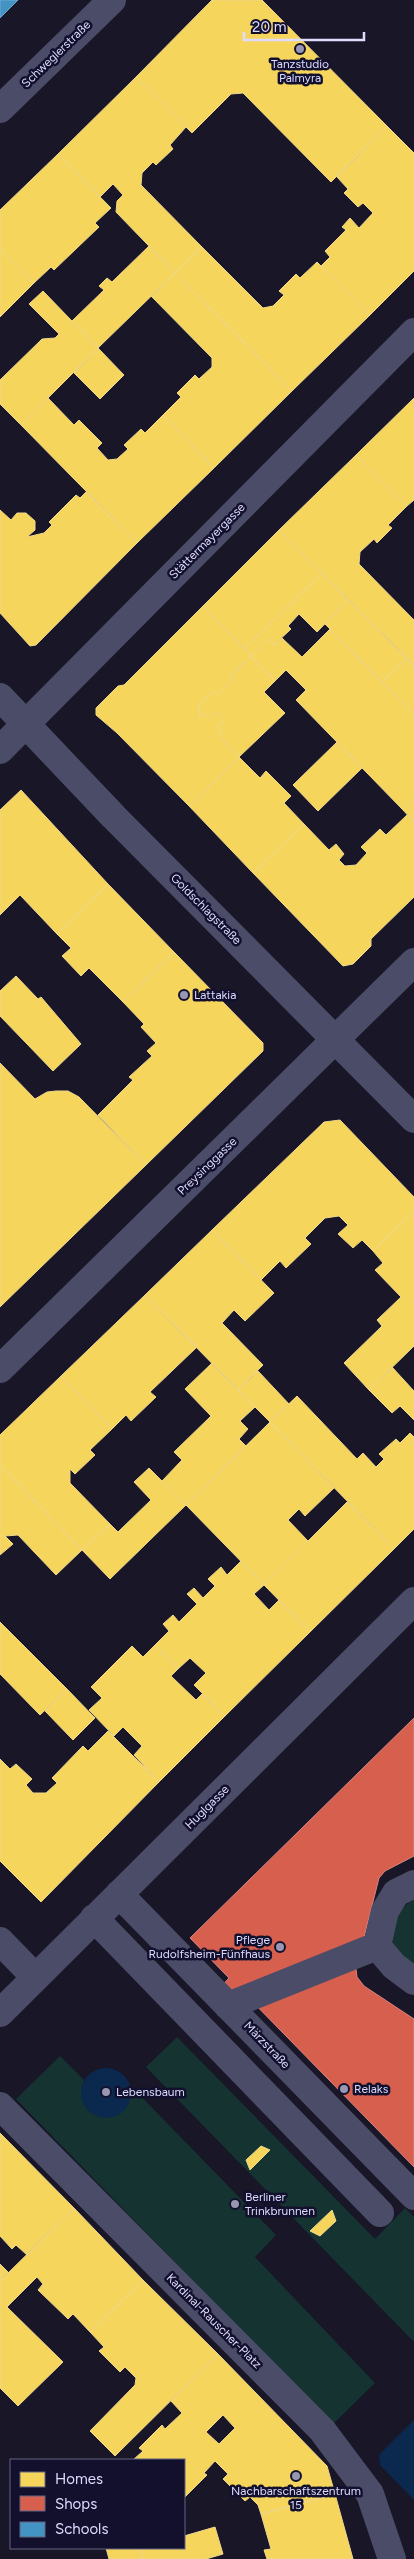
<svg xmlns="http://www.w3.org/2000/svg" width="414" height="2559" font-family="Figtree,sans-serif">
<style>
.green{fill:#143331}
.water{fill:#0b294f}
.homes{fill:#f6d55c;stroke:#eed78d;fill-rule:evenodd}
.shops{fill:#d6604d;stroke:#d88582}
.schools{fill:#4393c3;stroke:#71a9d5}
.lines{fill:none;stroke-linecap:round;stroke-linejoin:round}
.minor{stroke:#4b4c68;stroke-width:28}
.poi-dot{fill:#9897b3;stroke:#12102d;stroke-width:2}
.labels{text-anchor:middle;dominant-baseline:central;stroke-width:5;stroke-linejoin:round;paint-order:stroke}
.street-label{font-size:12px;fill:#dddcff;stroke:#12102d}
.poi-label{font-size:12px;fill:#dddcff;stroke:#12102d;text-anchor:start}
</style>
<rect width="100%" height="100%" fill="#181627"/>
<path class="green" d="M 414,1900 L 414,1968 L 392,1948 C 392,1929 395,1909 414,1900 Z
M 177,2037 L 375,2239 L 405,2208 L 414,2217 L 414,2342 L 146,2067 Z
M 60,2056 L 84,2080 L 81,2090 L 131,2089 L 129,2084 L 276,2235 L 255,2257 L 375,2383 L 333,2424 L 16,2099 Z"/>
<path class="water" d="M81 2093a25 25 0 1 1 50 0a25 25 0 1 1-50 0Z
M 414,2420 L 414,2500 L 380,2465 L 379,2455 Z"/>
<path class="homes" d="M 212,0 L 262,0 L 387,126 L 331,182 L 243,93 L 231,94 L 192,133 L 136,77 Z
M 136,77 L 186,127 L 170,145 L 173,149 L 156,165 L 153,162 L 142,173 L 141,185 L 202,247 L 175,273 L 116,212 L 117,201 L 123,195 L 113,184 L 100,197 L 58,154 Z
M 387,126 L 414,153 L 414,271 L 370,315 L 321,266 L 330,257 L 325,251 L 346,230 L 342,227 L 350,218 L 359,228 L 373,213 L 363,203 L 358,207 L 344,193 L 348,189 L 337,177 Z
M 58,154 L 111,208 L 95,223 L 99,227 L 54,270 L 51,267 L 34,283 L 0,249 L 0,210 Z
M 149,246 L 175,273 L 98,348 L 72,321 L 104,290 L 99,286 L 107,278 L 112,282 Z
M 202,247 L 263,308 L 273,306 L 284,295 L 279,291 L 296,274 L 300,278 L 317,262 L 370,315 L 292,391 L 175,273 Z
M 0,249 L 34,283 L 0,317 Z
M 175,273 L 292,391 L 214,468 L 163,415 L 181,397 L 177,393 L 195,375 L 199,379 L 212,367 L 212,358 L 151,296 Z
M 43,291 L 98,348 L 21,425 L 0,404 L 0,380 L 42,339 L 55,338 L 59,334 L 29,304 Z
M 98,348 L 124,375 L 100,399 L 74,373 Z
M 48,398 L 74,425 L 79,420 L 102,443 L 97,448 L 108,460 L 117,459 L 128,449 L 124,445 L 141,429 L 145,433 L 163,415 L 214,468 L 137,543 L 21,425 Z
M 414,398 L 414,500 L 407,506 L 356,455 Z
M 356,455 L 407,506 L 388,525 L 392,528 L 377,543 L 374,539 L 360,552 L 359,564 L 414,620 L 414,666 L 279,530 Z
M 86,492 L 137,543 L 36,645 L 30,646 L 0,613 L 0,510 L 11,520 L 17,513 L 26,513 L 35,521 L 35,530 L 27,537 L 44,533 L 52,525 L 49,522 L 76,495 L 80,498 Z
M 279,530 L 322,573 L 244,649 L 203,606 Z
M 322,573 L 348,600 L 317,632 L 299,614 L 288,626 L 291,629 L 274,645 L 268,639 L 251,656 L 244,649 Z
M 348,600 L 407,658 L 382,682 L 325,624 Z
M 203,606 L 251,656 L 229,677 L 233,680 L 218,695 L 214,691 L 199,705 L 200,717 L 204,713 L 209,718 L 216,711 L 225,720 L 217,727 L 222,732 L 219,736 L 239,757 L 189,806 L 117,733 L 96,715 L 96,708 L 118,686 L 124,685 Z
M 330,629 L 414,714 L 414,799 L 403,810 L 296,700 L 306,690 L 286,670 L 275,681 L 251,656 L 268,639 L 274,645 L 282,638 L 302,657 Z
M 251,656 L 275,681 L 264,692 L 285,713 L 239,757 L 219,736 L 222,732 L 217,727 L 225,720 L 216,711 L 209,718 L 204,713 L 200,717 L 199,705 L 214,691 L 218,695 L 233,680 L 229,677 Z
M 407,658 L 414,666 L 414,714 L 382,682 Z
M 337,742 L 362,768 L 318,811 L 293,785 Z
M 239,757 L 260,778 L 266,771 L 291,796 L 284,803 L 304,824 L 253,873 L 189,806 Z
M 21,790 L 108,884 L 57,934 L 20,895 L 0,915 L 0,810 Z
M 414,799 L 414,822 L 403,810 Z
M 407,815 L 414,822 L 414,897 L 371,939 L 371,946 L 353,964 L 343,966 L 253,873 L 304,824 L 329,850 L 336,844 L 344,854 L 339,860 L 345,866 L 356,865 L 367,853 L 361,847 L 380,829 L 386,835 Z
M 108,884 L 174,952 L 123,1002 L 89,968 L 81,976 L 62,956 L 71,948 L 57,934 Z
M 174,952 L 263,1043 L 263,1051 L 146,1165 L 98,1115 L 133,1080 L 129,1077 L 152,1056 L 147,1051 L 156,1043 L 141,1027 L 144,1024 L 123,1002 Z
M 16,976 L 38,999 L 41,997 L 81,1044 L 53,1071 L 0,1016 L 0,991 Z
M 0,1063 L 35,1099 L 47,1092 L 56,1091 L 68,1091 L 79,1097 L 146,1165 L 0,1307 Z
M 340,1120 L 414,1197 L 414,1211 L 373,1251 L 362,1240 L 353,1248 L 338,1234 L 348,1225 L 339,1216 L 325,1218 L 305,1238 L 311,1244 L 286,1268 L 280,1261 L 261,1280 L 212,1230 L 324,1122 Z
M 414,1211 L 414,1346 L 369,1390 L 344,1363 L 382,1326 L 377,1320 L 401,1297 L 375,1270 L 383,1263 L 373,1251 Z
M 212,1230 L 274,1293 L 245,1321 L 234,1310 L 222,1323 L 263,1365 L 238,1390 L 145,1295 Z
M 145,1295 L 197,1347 L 150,1392 L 156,1397 L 131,1421 L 126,1415 L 112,1429 L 61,1376 Z
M 212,1363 L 255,1407 L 240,1421 L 248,1429 L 239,1439 L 246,1446 L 186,1505 L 162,1481 L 182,1460 L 174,1452 L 211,1416 L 185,1389 Z
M 392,1367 L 414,1391 L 414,1420 L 400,1406 L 392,1413 L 369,1390 Z
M 258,1371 L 289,1404 L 270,1422 L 238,1390 Z
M 61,1376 L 112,1429 L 90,1450 L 95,1455 L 75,1474 L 70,1469 L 70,1483 L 110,1524 L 82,1550 L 0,1465 L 0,1435 Z
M 297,1396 L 357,1459 L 363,1453 L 376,1467 L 384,1459 L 379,1454 L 396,1439 L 400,1443 L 410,1433 L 414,1437 L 414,1529 L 394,1549 L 270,1422 Z
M 270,1422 L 334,1488 L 305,1516 L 299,1509 L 288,1520 L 308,1541 L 264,1585 L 186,1505 Z
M 0,1465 L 82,1550 L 56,1575 L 18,1535 L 5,1536 L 13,1544 L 0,1555 Z
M 149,1468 L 186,1505 L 110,1579 L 82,1550 L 110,1524 L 118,1532 L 151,1500 L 134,1482 Z
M 347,1502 L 394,1549 L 310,1632 L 264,1585 Z
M 241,1561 L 264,1585 L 254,1594 L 269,1610 L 279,1600 L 310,1632 L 225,1716 L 194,1685 L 206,1673 L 190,1658 L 178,1669 L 155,1645 L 169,1631 L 163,1624 L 173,1615 L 179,1622 L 197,1604 L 187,1594 L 194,1588 L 203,1598 L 215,1586 L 208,1579 L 221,1567 L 227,1575 Z
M 0,1622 L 67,1689 L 40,1715 L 0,1674 Z
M 155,1645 L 178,1669 L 171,1676 L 196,1700 L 202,1694 L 225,1716 L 159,1782 L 134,1755 L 142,1746 L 123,1727 L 114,1736 L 89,1710 L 102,1698 L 91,1687 L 132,1646 L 143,1657 Z
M 67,1689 L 95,1718 L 73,1740 L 45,1711 Z
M 108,1731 L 159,1782 L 41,1902 L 0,1861 L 0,1759 L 10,1769 L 16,1764 L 32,1779 L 26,1785 L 33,1793 L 46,1793 L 57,1783 L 52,1778 L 83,1746 L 88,1751 Z
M 0,2133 L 74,2208 L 27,2255 L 16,2245 L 12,2249 L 0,2236 Z
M 261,2146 L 270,2150 L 250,2170 L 246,2160 Z
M 74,2208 L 143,2280 L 90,2332 L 73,2314 L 68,2319 L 38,2290 L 43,2284 L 37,2277 L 7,2307 L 63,2362 L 18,2406 L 0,2388 L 0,2281 Z
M 332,2210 L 336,2221 L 320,2236 L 310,2231 Z
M 0,2264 L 8,2272 L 0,2281 Z
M 143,2280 L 218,2354 L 115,2456 L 90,2431 L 135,2385 L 136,2378 L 125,2367 L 120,2372 L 99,2351 L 104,2347 L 90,2332 Z
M 218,2354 L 327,2466 L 335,2494 L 261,2514 L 258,2505 L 250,2497 L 245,2501 L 223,2479 L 228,2474 L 215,2461 L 204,2473 L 207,2475 L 184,2498 L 184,2460 L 133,2460 L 143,2451 L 139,2448 L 162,2425 L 165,2429 L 182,2413 L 171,2401 ZM 223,2415 L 235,2428 L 219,2444 L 206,2432 Z
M 335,2494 L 353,2559 L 267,2559 L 264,2550 L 271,2549 L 261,2514 Z
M 215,2527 L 223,2554 L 206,2559 L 143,2559 L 140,2549 L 184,2548 L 184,2536 Z
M 106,2548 L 140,2548 L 143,2559 L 109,2559 Z"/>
<path class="shops" d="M 414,1718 L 414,1856 L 385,1871 L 379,1878 L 356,1969 L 357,1977 L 364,1986 L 414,2019 L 414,2167 L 244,1993 L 217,1991 L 229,1978 L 190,1938 Z"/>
<path class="schools" d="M 0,0 L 18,0 L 0,18 Z"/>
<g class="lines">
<path class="minor" d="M 0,109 L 112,0
M 0,697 L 114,817 L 414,1119
M 0,750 L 414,332
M 0,1369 L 414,962
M 414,1884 L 396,1893 L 385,1911 L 377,1946 L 394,1966 L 414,1981
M 119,1894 L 414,2196
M 94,1918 L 380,2213
M 0,1941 L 35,1977
M 228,2006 L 377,1946
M 0,2013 L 414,1601
M 0,2106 L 322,2430 L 370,2494 L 392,2559"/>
</g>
<g class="poi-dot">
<circle cx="300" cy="49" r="5"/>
<circle cx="184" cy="995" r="5"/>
<circle cx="280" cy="1947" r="5"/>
<circle cx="344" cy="2089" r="5"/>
<circle cx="106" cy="2092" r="5"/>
<circle cx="235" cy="2204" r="5"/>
<circle cx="296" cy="2476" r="5"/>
</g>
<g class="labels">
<g class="street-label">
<text transform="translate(56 54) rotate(-44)">Schweglerstraße</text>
<text transform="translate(207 541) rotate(-45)">Stättermayergasse</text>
<text transform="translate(206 909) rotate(45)">Goldschlagstraße</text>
<text transform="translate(207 1166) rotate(-44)">Preysinggasse</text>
<text transform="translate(207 1807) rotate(-45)">Huglgasse</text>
<text transform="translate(267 2045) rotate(46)">Märzstraße</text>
<text transform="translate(214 2321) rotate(45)">Kardinal-Rauscher-Platz</text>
</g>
<g class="poi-label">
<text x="300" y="64" text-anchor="middle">Tanzstudio<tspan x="300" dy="14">Palmyra</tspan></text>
<text x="194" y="995">Lattakia</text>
<text x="270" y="1940" text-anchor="end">Pflege<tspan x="270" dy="14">Rudolfsheim-Fünfhaus</tspan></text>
<text x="354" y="2089">Relaks</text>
<text x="116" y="2092">Lebensbaum</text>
<text x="245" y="2197">Berliner<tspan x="245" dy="14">Trinkbrunnen</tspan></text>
<text x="296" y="2491" text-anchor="middle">Nachbarschaftszentrum<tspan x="296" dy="14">15</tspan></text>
</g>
</g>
<rect x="10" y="2459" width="175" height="90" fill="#12102d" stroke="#636281"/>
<rect x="20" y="2472" width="25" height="15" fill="#f6d55c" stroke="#636281"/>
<text x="55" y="2484" font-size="15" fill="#dddcff">Homes</text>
<rect x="20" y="2496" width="25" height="15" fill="#d6604d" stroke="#636281"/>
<text x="55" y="2509" font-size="15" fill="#dddcff">Shops</text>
<rect x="20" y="2522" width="25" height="15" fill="#4393c3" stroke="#636281"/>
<text x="55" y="2534" font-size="15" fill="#dddcff">Schools</text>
<path d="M244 32v8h120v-8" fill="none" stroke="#dddcff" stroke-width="2.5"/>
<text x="252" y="32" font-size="15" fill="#dddcff" stroke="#12102d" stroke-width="4" paint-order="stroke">20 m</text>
</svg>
